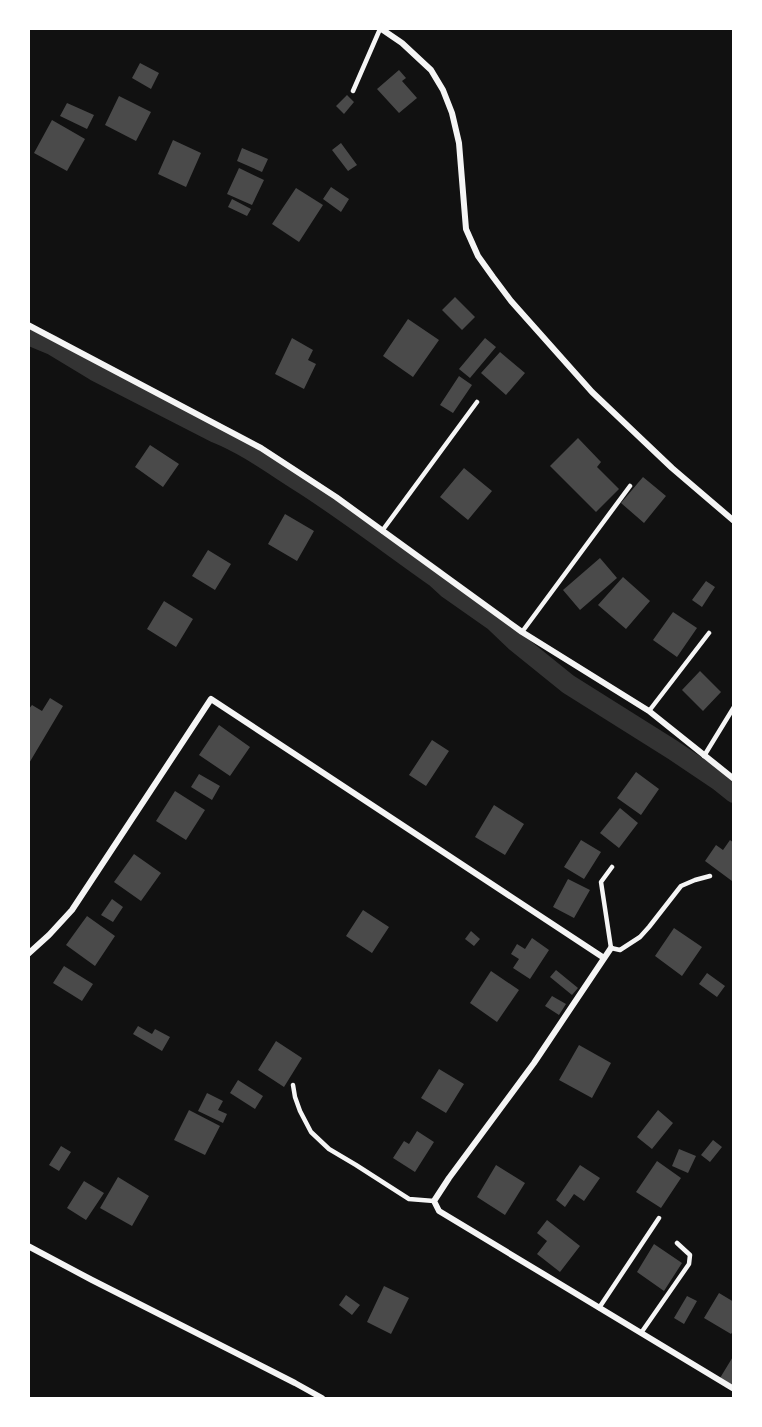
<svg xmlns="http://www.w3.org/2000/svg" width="762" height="1427" font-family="'Space Grotesk',sans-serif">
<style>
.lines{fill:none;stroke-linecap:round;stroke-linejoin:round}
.canal{stroke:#333;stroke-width:20}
.building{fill:#4a4a4a}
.service{stroke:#f5f5f5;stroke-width:4.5}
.minor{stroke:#f5f5f5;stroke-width:6}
</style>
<rect width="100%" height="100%" fill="#111"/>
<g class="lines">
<path class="canal" d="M 28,335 L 52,345 L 95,371 L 216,433 C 248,446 274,466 303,484 C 348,513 391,546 435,577 L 447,588 L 494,621 L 516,642 L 568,684 L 673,750 L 719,781 L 734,793"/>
</g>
<path class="building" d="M 140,63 L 159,73 L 151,89 L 132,78 Z
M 399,70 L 406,78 L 402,81 L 417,98 L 399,113 L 377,89 Z
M 347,95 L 354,102 L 344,114 L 336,106 Z
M 119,96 L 151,112 L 136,141 L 105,125 Z
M 67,103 L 94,115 L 87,129 L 60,116 Z
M 52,120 L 85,139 L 67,171 L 34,153 Z
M 173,140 L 201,153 L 186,187 L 158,174 Z
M 341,143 L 357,165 L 348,171 L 332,150 Z
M 242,148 L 268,159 L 262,172 L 237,161 Z
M 239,168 L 264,180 L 252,205 L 227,194 Z
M 331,187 L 349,199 L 341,212 L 323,199 Z
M 296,188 L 323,205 L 299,242 L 272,224 Z
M 232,199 L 251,209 L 247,216 L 228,207 Z
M 455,297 L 475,317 L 462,330 L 442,310 Z
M 408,319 L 439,340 L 413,377 L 383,356 Z
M 292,338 L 313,350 L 308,360 L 316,364 L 304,389 L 275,374 Z
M 485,338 L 496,347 L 470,378 L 459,369 Z
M 500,352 L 525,373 L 506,395 L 481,373 Z
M 459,376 L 472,385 L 453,413 L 440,405 Z
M 578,438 L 601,462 L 597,467 L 619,489 L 596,512 L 550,466 Z
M 150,445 L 179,464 L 163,487 L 135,467 Z
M 464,468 L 492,491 L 468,520 L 440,497 Z
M 643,477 L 666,496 L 644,523 L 621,503 Z
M 285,514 L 314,531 L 297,561 L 268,544 Z
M 208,550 L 231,564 L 215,590 L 192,576 Z
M 600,558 L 617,578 L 580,610 L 563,590 Z
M 623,577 L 650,601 L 626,629 L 598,605 Z
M 706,581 L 715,587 L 702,607 L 692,600 Z
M 164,601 L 193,619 L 176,647 L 147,629 Z
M 673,612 L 697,628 L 677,657 L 653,640 Z
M 700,671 L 721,692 L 703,711 L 682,690 Z
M 50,698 L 63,706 L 28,765 L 28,710 L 32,705 L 42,711 Z
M 219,725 L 250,747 L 230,776 L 199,755 Z
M 432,740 L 449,751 L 426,786 L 409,775 Z
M 636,772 L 659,789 L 641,815 L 617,798 Z
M 199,774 L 220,786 L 212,800 L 191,787 Z
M 175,791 L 205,810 L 186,840 L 156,821 Z
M 494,805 L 524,824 L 505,855 L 475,837 Z
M 620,808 L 638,823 L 619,848 L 600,833 Z
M 581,840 L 601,852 L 584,879 L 564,867 Z
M 730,840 L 734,843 L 732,881 L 705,861 L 716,845 L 723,850 Z
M 134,854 L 161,873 L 141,901 L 114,882 Z
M 568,879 L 590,890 L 574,918 L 553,907 Z
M 112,899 L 123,907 L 113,922 L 101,915 Z
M 363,910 L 389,927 L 372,953 L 346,936 Z
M 87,916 L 115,936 L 95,966 L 66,945 Z
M 674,928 L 702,947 L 682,976 L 655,956 Z
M 471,931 L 480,939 L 474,946 L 465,939 Z
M 532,938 L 549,950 L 530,979 L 513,968 L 519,959 L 511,954 L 517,944 L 525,949 Z
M 64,966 L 93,984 L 82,1001 L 53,983 Z
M 556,970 L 578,988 L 572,995 L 550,977 Z
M 491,971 L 519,990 L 497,1022 L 470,1003 Z
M 707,973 L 725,986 L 717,997 L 699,984 Z
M 552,996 L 566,1004 L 559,1015 L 545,1006 Z
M 138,1026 L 152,1034 L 155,1029 L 170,1037 L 162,1051 L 133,1034 Z
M 276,1041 L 302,1058 L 284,1087 L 258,1070 Z
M 579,1045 L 611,1063 L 592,1098 L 559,1080 Z
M 439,1069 L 464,1084 L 446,1113 L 421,1098 Z
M 238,1080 L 263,1096 L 255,1109 L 230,1093 Z
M 207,1093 L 223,1101 L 218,1110 L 227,1114 L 223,1123 L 198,1111 Z
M 189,1110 L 220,1126 L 205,1155 L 174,1140 Z
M 658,1110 L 673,1123 L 652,1149 L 637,1137 Z
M 417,1131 L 434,1142 L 415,1172 L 393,1158 L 404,1141 L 409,1144 Z
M 713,1140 L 722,1147 L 710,1162 L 701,1155 Z
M 61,1146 L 71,1152 L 59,1171 L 49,1165 Z
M 679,1149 L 696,1156 L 688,1173 L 672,1166 Z
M 657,1161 L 681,1178 L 661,1208 L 636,1192 Z
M 496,1165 L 525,1183 L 505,1215 L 477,1197 Z
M 580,1165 L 600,1178 L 584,1201 L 574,1194 L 565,1207 L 556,1200 Z
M 118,1177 L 149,1196 L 132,1226 L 100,1208 Z
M 84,1181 L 104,1193 L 86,1220 L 67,1208 Z
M 547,1220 L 580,1246 L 560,1272 L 537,1254 L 547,1241 L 537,1233 Z
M 654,1244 L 682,1263 L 664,1291 L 637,1272 Z
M 384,1286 L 409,1298 L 391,1334 L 367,1322 Z
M 719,1293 L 734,1302 L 734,1330 L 731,1334 L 704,1318 Z
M 346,1295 L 360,1305 L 352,1315 L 339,1305 Z
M 687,1296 L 697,1301 L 684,1324 L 674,1318 Z
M 734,1355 L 734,1386 L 720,1378 Z"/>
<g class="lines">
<path class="service" d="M 353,91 L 380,29
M 382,531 L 477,402
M 522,632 L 630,486
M 649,711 L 709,633
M 704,756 L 734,707
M 612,867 L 601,882 L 611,948 L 620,950 L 640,937 L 649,927 L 681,886 L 695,880 L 710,876
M 293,1085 L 295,1097 L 300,1111 L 311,1132 L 329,1149 L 356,1165 L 409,1199 L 434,1201
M 599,1308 L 659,1218
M 641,1333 L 689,1264 L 690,1255 L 677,1243"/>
<path class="minor" d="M 380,28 L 402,43 L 431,70 L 443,90 L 452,113 L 459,143 L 466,229 L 478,256 L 493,277 L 511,301 L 592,392 L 672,468 L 734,521
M 28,325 L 261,448 L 336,497 L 522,632 L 649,711 L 734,779
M 611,948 L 534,1063 L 449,1178 L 434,1201 L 439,1211 L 734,1389
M 28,954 L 49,935 L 72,910 L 211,699 L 604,958
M 28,1246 L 92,1280 L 295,1383 L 322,1398"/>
</g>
<rect width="762" height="1427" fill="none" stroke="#ffffff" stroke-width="60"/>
</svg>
